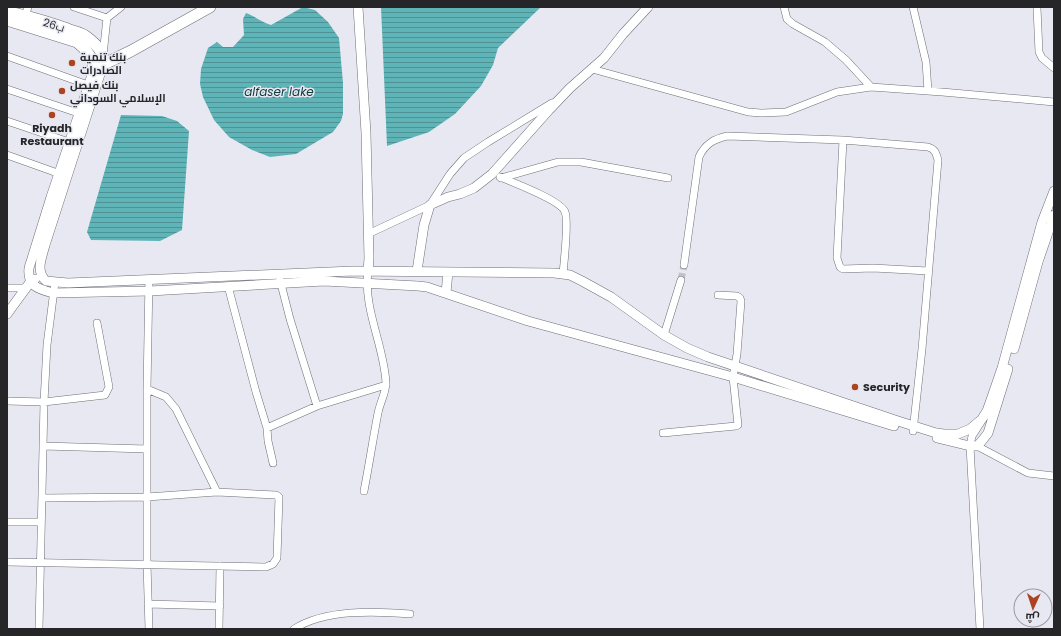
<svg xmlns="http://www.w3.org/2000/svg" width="1061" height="636" font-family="Poppins,Cairo,sans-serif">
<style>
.water{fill:url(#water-rules)}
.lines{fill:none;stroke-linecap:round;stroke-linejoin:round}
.minor-tunnel{stroke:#c0c1c9;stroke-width:7;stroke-dasharray:7 3.5;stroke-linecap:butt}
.minor-casing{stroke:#6e6f77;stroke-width:8}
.tertiary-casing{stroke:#6e6f77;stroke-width:10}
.trunk-casing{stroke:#6e6f77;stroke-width:12}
.minor{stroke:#fff;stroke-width:7}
.tertiary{stroke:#fff;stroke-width:9}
.trunk{stroke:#fff;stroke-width:11}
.poi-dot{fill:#ac4422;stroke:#e7e8f1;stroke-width:1.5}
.labels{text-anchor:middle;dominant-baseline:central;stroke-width:3;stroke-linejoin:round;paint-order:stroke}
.street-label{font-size:11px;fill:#262629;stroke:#e7e8f1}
.poi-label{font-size:11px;font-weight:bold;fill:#262629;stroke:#e7e8f1;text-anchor:start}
.water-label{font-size:12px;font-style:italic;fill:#113a3c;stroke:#e7e8f1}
</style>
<defs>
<pattern id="water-rules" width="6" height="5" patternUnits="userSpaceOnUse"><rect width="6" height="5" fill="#5fb4b7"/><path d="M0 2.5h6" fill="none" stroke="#4e9295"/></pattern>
</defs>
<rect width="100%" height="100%" fill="#e7e8f1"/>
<path class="water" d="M 303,7 L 315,10 L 328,22 L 339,38 L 343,83 L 343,114 L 341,121 L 333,132 L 296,154 L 270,157 L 252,150 L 229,137 L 214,120 L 203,97 L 200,84 L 201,69 L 208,48 L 217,42 L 223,47 L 233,47 L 244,35 L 243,19 L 246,13 C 255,16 261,22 271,25 Z
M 381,7 L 541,7 L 498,48 L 493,65 L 481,86 L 455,114 L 429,132 L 387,146 Z
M 121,115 L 162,116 L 177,121 L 189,131 L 182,230 L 160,241 L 91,240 L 87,232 Z"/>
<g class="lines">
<path class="minor-tunnel" d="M 681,280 L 684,265"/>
<defs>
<path id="minor" d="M 74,7 L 107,18
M 784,7 L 787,19 L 793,24 L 825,42 L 846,60 L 871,87
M 913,7 L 926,62 L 928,91
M 1037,8 L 1039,52 L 1042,58 L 1054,68
M 25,17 L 28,7
M 103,55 L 107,18 L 121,7
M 7,56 L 88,85
M 592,69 L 748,112 L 761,113 L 786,112 L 837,92 L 871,87 L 942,92 L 1054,102
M 7,89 L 84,115
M 7,121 L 69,142
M 843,140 L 837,258 L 840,267 L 843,269 L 873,268 L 928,271
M 7,155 L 63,175
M 500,177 C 512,182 562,201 565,212 C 569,221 564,261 563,274
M 501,178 L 558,162 L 581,162 L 668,178
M 368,234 L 430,205 L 450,174 L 464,158 L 488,142 L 552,103
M 684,265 L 699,157 C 705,144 714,139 727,136 L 843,140 L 928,147 C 935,149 936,153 938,160 L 922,349 L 913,431
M 280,280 L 290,319 L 317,406
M 228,286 L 256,392 L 267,428 L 268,441 L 273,463
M 7,288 L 25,288
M 664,335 L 681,280
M 147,389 L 166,397 L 176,409 L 217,492
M 7,401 L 44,402 L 105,395 L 109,387 L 97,323
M 267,428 L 317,406 L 386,385
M 663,433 L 736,426 L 738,425 L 733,377 L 737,354 L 741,301 L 740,298 L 737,296 L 718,295
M 43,446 L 147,449
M 977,446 L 1028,473 L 1054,476
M 364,491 C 369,465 373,439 378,413 C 380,403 386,392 386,383 C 384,345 363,309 368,271
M 7,522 L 41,522
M 7,562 L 266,567 L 273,564 L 277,558 L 279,497 L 276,495 L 217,492 L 147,497 L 42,498
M 148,604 L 220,606
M 39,629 L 44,402 L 47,345 L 55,282
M 149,629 L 147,564 L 147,389 L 149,279
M 219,629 L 220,566
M 294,629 C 325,609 375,611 410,614
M 980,629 L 970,446 L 972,436 L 981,422"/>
<path id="tertiary" d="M 358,7 L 366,133 L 369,258 L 368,271
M 103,65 L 45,245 C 42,257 35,271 46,281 L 68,283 L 353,271 L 554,273 L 570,275 L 582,281 L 611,297 L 664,335 L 687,348 L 708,357 L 898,421 L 936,433 L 944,434 L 958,434 L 970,429 L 982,419 L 987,411 L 992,397 L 1002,368 L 1042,222 L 1054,191
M 94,69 L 51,197 L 29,268 C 27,286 38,289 53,293 L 150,291 L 324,281 L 418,286 L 427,287 L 528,321 L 733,377 L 894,426
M 417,271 L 424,225 L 430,205 L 448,197 L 460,194 L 474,188 L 492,174 L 549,110 L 570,88 L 604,58 L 623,34 L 648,7
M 446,293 L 448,272
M 7,314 L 31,281 L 35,279
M 1014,349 L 1038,262 L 1054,215
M 937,438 L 970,446 L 977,446 L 981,442 L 988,433 L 1008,369"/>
<path id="trunk" d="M 7,11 C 28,17 50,22 70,30 C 74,31 80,33 84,35 C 94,42 106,53 103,65
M 7,20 L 77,42 C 86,49 93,57 94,69 L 131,51 L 210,7"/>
</defs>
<use href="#minor" class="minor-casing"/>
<use href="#tertiary" class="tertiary-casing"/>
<use href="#trunk" class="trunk-casing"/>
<use href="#minor" class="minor"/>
<use href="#tertiary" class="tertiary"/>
<use href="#trunk" class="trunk"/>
</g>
<g class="poi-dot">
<circle cx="72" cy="63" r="4"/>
<circle cx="62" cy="91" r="4"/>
<circle cx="52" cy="115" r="4"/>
<circle cx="855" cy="387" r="4"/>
</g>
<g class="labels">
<g class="street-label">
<text transform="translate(54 25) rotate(17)">26ب</text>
</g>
<g class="poi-label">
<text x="80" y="57">بنك تنمية<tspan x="80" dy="13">الصادرات</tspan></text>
<text x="70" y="85">بنك فيصل<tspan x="70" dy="13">الإسلامي السوداني</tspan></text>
<text x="52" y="128" text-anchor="middle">Riyadh<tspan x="52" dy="13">Restaurant</tspan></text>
<text x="863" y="387">Security</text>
</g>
<g class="water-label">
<text x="279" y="91">alfaser lake</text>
</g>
</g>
<rect width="1061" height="636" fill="none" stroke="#262629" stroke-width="16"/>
<g transform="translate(1033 608) rotate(183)"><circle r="19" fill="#e7e8f1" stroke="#9a9aa1"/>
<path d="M0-3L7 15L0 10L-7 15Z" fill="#ac4422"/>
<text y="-6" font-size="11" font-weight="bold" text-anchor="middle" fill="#262629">ش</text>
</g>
</svg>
